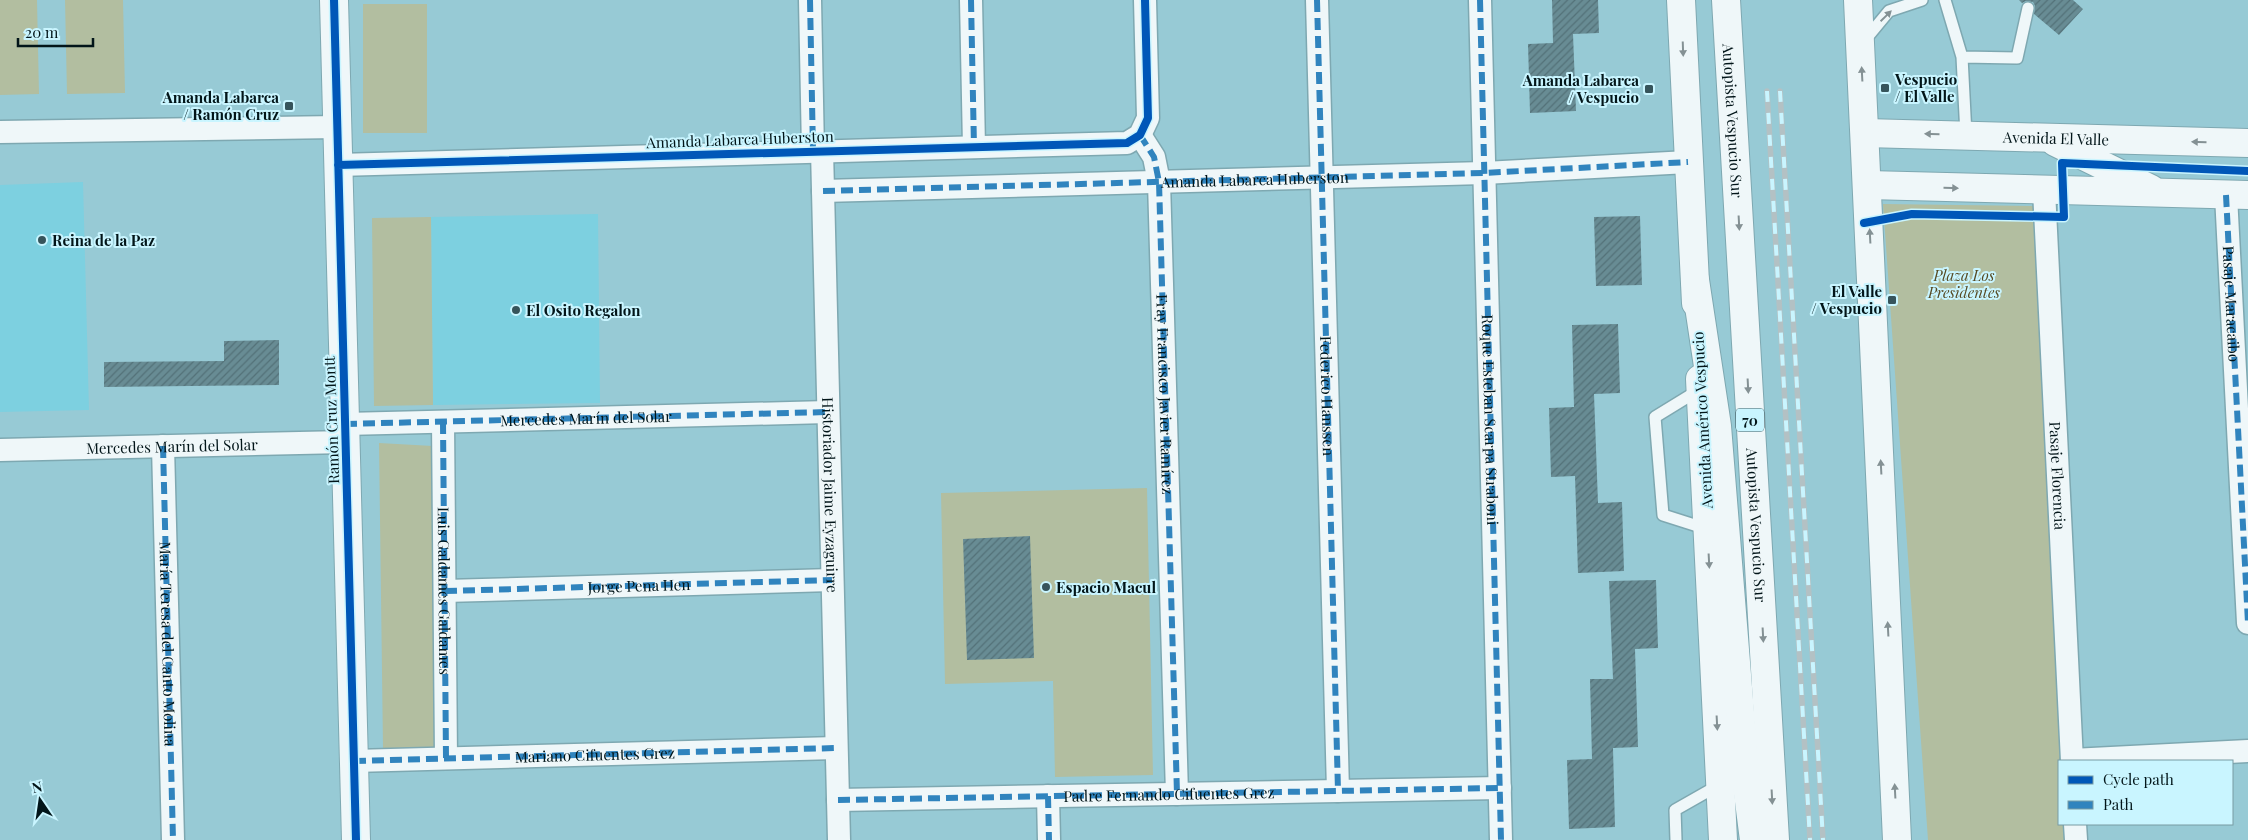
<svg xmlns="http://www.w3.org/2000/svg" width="2248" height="840" font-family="'Playfair Display',serif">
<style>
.built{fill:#7dd0e0}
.park{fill:#b2bea0}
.building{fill:url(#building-hatch)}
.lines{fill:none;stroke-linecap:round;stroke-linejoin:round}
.lane-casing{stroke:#7ea8b1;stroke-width:14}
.street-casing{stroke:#7ea8b1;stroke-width:25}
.secondary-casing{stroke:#7ea8b1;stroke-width:30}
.primary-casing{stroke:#7ea8b1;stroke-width:30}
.highway-casing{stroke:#7ea8b1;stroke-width:30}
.lane{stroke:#eff7f9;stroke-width:11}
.street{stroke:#eff7f9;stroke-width:22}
.secondary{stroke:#eff7f9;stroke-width:28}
.primary{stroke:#eff7f9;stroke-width:28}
.highway{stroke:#eff7f9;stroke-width:28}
.rail-casing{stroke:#b3c1c4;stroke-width:5.5}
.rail{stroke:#c9f5ff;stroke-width:4;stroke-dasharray:11;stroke-linecap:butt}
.quiet{stroke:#3084be;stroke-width:6;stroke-dasharray:12 6;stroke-linecap:butt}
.cycleway-casing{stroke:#c9f5ff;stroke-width:11}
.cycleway{stroke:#0057b8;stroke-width:8}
.oneway{fill:#849194}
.poi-dot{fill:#36545b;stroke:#c9f5ff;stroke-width:2}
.labels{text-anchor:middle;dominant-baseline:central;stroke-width:4;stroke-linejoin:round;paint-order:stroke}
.shield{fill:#c9f5ff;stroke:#3e585e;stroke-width:1}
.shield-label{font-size:14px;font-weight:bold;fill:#021519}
.poi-label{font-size:15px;font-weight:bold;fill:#021519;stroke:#c9f5ff;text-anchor:start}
.street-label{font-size:15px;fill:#021519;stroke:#c9f5ff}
.park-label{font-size:15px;font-style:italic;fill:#574a23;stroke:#c9f5ff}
</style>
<defs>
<pattern id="building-hatch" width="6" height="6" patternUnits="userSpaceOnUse" patternTransform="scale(1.25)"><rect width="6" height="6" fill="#688c94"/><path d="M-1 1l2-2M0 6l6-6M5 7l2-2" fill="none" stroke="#537178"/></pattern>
</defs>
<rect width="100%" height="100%" fill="#97cad5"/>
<path class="built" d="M 83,182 L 89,410 L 0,412 L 0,185 Z
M 598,214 L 600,403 L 433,405 L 431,217 Z"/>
<path class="park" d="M 0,0 L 37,0 L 39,94 L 0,95 Z
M 65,0 L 123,0 L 125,93 L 67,94 Z
M 363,4 L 427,4 L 427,133 L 363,133 Z
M 1883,204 L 2035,206 L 2065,761 L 2059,761 L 2059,824 L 2068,824 L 2069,840 L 1928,840 Z
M 431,217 L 433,405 L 374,406 L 372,218 Z
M 379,443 L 433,446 L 439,749 L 383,748 Z
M 1147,488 L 1153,775 L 1055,777 L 1053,681 L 945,684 L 941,493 Z"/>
<path class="building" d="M 1552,0 L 1598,0 L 1599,33 L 1573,34 L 1576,111 L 1530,113 L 1528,44 L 1553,43 Z
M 2019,0 L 2073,0 L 2083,9 L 2059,35 L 2034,14 L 2035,6 L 2033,2 L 2026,1 L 2022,3 Z
M 1640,216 L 1642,285 L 1596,286 L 1594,217 Z
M 1618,324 L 1620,393 L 1594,394 L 1598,503 L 1622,502 L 1624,571 L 1578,573 L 1575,476 L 1551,477 L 1549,408 L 1574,407 L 1572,325 Z
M 279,340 L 279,385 L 104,387 L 104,362 L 224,361 L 224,341 Z
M 1030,536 L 1034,658 L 967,660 L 963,539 Z
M 1656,580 L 1658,648 L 1635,649 L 1638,747 L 1613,748 L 1615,827 L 1569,829 L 1567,760 L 1592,759 L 1590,679 L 1613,679 L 1609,581 Z"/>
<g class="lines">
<defs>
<path id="lane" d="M 1945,0 L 1962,57 L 1966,135
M 1865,40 L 1889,11 L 1922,0
M 1962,57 L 2017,58 L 2028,8
M 1699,390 L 1655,417 L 1663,515 L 1707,529
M 1676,840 L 1675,810 L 1719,785"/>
<g id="street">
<path d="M 810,0 L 813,151"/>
<path d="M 971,0 L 974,147"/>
<path d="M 1317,0 L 1338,791"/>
<path id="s1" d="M 1480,0 L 1501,840"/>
<path d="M 0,132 L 337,127"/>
<path id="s2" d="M 1140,135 L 1154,157 L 1159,182 L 1177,794"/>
<path id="s3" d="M 822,150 L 839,840"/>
<path d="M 338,165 L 1127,143 L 1140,135 L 1148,118 L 1145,0"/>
<path id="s4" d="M 2044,190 L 2072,761"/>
<path id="s5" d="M 823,191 L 1484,173 L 1688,162"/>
<path id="s6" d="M 2226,195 L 2248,623"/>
<path id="s7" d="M 443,422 L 446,758"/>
<path id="s8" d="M 345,424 L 828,412"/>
<path d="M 163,446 L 173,840"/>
<path id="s9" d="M 0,450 L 345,442"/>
<path d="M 445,591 L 832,580"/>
<path d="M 2072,760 L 2248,751"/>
<path id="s10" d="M 354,761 L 836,748"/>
<path d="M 1048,796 L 1049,840"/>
<path id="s11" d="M 838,800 L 1500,788"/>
<path d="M 2075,824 L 2076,840"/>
</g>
<g id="secondary">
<path d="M 334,0 L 356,840"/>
<path id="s12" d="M 1865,133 L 2248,143"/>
<path d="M 2055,142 L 2151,189"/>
<path d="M 1868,185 L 2248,195"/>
</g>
<path id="primary" d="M 1681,0 L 1696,303
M 1700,379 L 1723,840"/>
<g id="highway">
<path id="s13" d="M 1726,0 L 1775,840"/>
<path d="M 1858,0 L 1897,840"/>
<path d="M 1695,280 L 1717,426 L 1744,762 L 1754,840"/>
</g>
</defs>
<use href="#lane" class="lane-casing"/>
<use href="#street" class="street-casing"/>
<use href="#secondary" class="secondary-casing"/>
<use href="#primary" class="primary-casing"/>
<use href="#highway" class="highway-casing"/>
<use href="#lane" class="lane"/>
<use href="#street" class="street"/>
<use href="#secondary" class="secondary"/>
<use href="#primary" class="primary"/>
<use href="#highway" class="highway"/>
<defs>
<path id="rail" d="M 1767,91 L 1810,840
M 1780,91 L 1823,840"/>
</defs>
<use href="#rail" class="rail-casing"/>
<use href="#rail" class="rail"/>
<g class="quiet">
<path d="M 810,0 L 813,151"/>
<path d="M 971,0 L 974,147"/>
<path id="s14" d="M 1317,0 L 1338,791"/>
<path d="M 1480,0 L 1501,840"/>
<path d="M 1140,135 L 1154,157 L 1159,182 L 1177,794"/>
<path d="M 823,191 L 1484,173 L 1688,162"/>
<path d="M 2226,195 L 2248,623"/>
<path d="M 443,422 L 446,758"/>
<path d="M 345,424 L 828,412"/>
<path id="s15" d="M 163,446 L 173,840"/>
<path id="s16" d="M 445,591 L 832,580"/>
<path d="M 354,761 L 836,748"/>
<path d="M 1048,796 L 1049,840"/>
<path d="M 838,800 L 1500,788"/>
</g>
<defs>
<path id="cycleway" d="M 334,0 L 356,840
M 338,165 L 1127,143 L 1140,135 L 1148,118 L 1145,0
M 1864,223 L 1912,214 L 2064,217 L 2062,163 L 2248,171"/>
</defs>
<use href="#cycleway" class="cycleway-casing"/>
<use href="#cycleway" class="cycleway"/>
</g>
<defs><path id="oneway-solid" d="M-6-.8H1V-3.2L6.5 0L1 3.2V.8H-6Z" transform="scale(1.25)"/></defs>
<g class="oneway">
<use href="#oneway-solid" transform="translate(1886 16) rotate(-44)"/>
<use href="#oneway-solid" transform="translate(1683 49) rotate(88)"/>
<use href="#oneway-solid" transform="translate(1862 74) rotate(-93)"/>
<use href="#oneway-solid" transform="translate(1932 134) rotate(-179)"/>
<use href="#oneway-solid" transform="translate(2199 142) rotate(-179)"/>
<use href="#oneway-solid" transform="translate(1951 188) rotate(2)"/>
<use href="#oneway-solid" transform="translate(1739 223) rotate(87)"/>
<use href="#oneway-solid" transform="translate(1870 236) rotate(-93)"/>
<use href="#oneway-solid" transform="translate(1748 386) rotate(87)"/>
<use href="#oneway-solid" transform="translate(1881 467) rotate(-93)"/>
<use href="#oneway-solid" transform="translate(1709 561) rotate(87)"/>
<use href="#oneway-solid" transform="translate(1888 629) rotate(-93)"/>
<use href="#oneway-solid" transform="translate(1763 635) rotate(87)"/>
<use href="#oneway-solid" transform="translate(1717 723) rotate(87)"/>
<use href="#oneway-solid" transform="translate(1895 791) rotate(-93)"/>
<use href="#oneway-solid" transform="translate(1772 797) rotate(87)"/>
</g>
<g class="poi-dot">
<rect x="1880" y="83" width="10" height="10" rx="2.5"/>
<rect x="1644" y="84" width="10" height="10" rx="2.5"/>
<rect x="284" y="101" width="10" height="10" rx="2.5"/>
<circle cx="42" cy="240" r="5"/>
<rect x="1887" y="295" width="10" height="10" rx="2.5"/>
<circle cx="516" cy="310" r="5"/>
<circle cx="1046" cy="587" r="5"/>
</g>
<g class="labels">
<rect class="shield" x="1736" y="408.5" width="28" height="23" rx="4"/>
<g class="shield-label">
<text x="1750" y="420">70</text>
</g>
<g class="poi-label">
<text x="1895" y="79">Vespucio<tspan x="1895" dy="17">/ El Valle</tspan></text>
<text x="1639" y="80" text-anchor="end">Amanda Labarca<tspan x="1639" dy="17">/ Vespucio</tspan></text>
<text x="279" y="97" text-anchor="end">Amanda Labarca<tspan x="279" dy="17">/ Ramón Cruz</tspan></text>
<text x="52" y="240">Reina de la Paz</text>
<text x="1882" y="291" text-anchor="end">El Valle<tspan x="1882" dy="17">/ Vespucio</tspan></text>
<text x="526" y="310">El Osito Regalon</text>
<text x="1056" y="587">Espacio Macul</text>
</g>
<g class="street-label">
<text stroke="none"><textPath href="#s13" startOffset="121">Autopista Vespucio Sur</textPath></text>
<text stroke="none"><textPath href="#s12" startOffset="191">Avenida El Valle</textPath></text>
<text transform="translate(740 139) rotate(-2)">Amanda Labarca Huberston</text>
<text stroke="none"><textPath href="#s5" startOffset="432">Amanda Labarca Huberston</textPath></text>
<text stroke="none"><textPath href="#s6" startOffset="109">Pasaje Maracaibo</textPath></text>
<text stroke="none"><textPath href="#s2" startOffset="264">Fray Francisco Javier Ramírez</textPath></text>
<text stroke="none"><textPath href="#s14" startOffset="396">Federico Hanssen</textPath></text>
<text stroke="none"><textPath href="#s8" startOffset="241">Mercedes Marín del Solar</textPath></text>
<text transform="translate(331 420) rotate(-92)">Ramón Cruz Montt</text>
<text stroke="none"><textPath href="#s1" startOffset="420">Roque Esteban Scarpa Straboni</textPath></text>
<text transform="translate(1702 420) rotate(-93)">Avenida Américo Vespucio</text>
<text stroke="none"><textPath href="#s9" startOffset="172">Mercedes Marín del Solar</textPath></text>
<text stroke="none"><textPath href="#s4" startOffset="286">Pasaje Florencia</textPath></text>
<text stroke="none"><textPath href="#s3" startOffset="345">Historiador Jaime Eyzaguirre</textPath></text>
<text stroke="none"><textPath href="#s13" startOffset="526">Autopista Vespucio Sur</textPath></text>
<text stroke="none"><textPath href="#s16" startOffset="194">Jorge Pena Hen</textPath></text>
<text stroke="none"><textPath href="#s7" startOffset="169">Luis Galdames Galdames</textPath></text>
<text stroke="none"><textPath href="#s15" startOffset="198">María Teresa del Canto Molina</textPath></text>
<text stroke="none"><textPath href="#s10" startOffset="241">Mariano Cifuentes Grez</textPath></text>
<text stroke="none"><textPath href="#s11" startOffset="331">Padre Fernando Cifuentes Grez</textPath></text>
</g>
<g class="park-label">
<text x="1964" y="275">Plaza Los<tspan x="1964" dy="17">Presidentes</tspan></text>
</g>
</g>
<rect x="2058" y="760" width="175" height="65" fill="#c9f5ff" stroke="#799ba3"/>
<rect x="2068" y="776" width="25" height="8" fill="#0057b8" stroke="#799ba3"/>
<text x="2103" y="785" font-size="15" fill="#021519">Cycle path</text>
<rect x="2068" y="801" width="25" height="8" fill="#3084be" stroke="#799ba3"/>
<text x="2103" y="810" font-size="15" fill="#021519">Path</text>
<g transform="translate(40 800) rotate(347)" stroke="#c9f5ff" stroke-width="4" paint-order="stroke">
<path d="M0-4L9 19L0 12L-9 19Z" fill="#021519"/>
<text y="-8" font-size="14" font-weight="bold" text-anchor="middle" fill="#021519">N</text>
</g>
<path d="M18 38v8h75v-8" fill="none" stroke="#021519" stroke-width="2.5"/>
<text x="25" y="38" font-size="15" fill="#021519" stroke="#c9f5ff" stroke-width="4" paint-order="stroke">20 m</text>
</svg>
